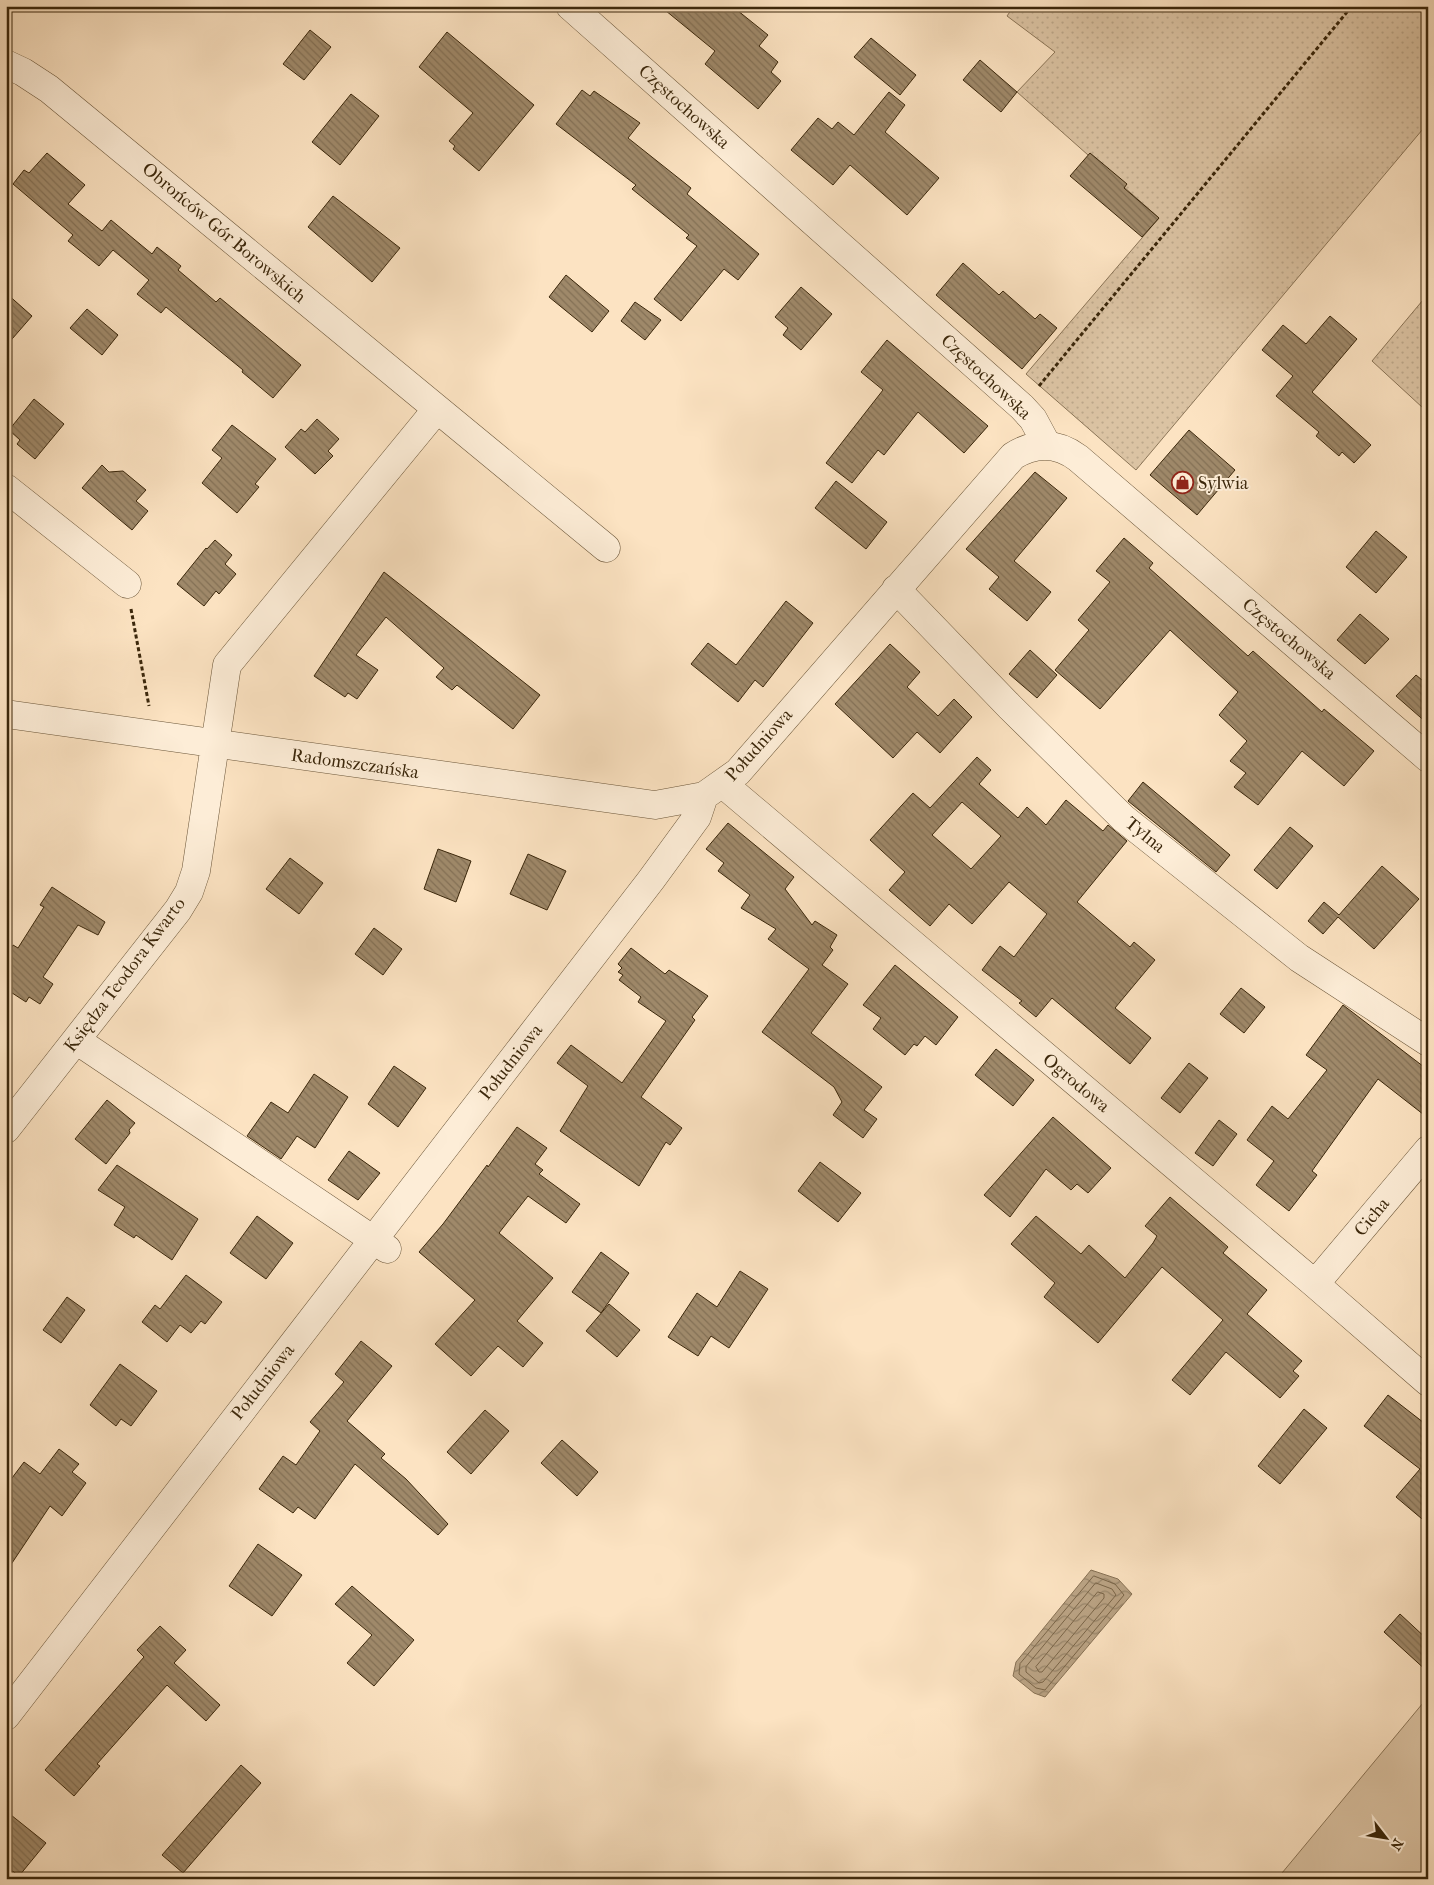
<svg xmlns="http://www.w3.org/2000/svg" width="1434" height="1885" font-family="'IM FELL French Canon',serif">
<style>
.grass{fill:url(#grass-dots);stroke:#8b7557}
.green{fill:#dbc3a3;stroke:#8b7557}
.water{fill:url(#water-waves);stroke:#877154}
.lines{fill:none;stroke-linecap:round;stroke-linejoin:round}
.shore{stroke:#7a6548;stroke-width:1}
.building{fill:url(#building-back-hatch);stroke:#3b270b;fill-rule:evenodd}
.minor-casing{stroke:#6b5639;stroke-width:29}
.path{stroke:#3b270b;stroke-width:3;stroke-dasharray:4 2.5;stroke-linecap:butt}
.minor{stroke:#fdedd7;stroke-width:28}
.labels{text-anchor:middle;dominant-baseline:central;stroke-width:4;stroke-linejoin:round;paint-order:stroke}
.street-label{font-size:18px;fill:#3b270b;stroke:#fdedd7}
.poi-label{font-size:18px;fill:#3b270b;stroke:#fdedd7;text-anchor:start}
</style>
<defs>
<pattern id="grass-dots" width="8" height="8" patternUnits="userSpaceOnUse" patternTransform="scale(1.25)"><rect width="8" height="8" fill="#dbc3a3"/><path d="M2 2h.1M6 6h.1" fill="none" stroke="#bda88b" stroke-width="1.8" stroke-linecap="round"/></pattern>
<pattern id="water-waves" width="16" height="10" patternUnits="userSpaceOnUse" patternTransform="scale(1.25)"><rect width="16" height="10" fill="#baa384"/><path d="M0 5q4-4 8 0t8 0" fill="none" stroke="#98856a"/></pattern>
<pattern id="building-back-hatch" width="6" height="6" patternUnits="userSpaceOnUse" patternTransform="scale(1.25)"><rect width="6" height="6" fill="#9f896a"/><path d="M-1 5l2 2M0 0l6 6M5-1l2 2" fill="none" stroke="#837055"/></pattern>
</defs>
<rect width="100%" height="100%" fill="#fce3c2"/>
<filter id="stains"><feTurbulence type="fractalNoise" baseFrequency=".004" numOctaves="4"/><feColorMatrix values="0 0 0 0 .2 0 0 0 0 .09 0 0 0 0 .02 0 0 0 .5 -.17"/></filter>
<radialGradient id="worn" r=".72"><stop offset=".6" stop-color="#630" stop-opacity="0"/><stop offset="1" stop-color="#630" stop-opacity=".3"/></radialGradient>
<path class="grass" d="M 1014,6 L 1428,6 L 1428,123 L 1136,470 L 1026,374 L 1159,218 L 1017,92 L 1055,52 L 1007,16 Z
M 1428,294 L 1428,402 L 1423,408 L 1372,361 Z"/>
<path class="green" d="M 1423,1703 L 1428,1706 L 1428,1879 L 1277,1879 Z"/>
<path class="water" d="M 1091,1570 L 1118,1579 L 1132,1594 L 1045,1697 L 1034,1693 L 1013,1676 L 1016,1662 Z"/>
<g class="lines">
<path class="shore" d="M 1094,1576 L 1115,1584 L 1124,1595 L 1045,1690 L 1036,1688 L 1019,1674 L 1020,1664 Z
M 1096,1583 L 1112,1589 L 1116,1595 L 1043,1682 L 1039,1683 L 1026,1672 L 1026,1667 Z
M 1098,1592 L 1104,1594 L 1104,1598 L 1042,1672 L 1039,1672 L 1036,1667 Z"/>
</g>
<path class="building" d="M 660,6 L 732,6 L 768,35 L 759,46 L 778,62 L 771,72 L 781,81 L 758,109 L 705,64 L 715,51 Z
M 310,30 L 331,47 L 304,80 L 283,64 Z
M 447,32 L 534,105 L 479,171 L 453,149 L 455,146 L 449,141 L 473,113 L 419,67 Z
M 871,38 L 916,75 L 900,95 L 854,57 Z
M 980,60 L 1017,92 L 1001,112 L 963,80 Z
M 582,90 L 590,96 L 594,91 L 640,123 L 628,138 L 691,188 L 687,194 L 759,254 L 738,280 L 724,269 L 681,321 L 654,299 L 697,246 L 686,238 L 689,235 L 632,189 L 636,185 L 556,124 Z
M 889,92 L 905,105 L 885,132 L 939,178 L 907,215 L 850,165 L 833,185 L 791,150 L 818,118 L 832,129 L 838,122 L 854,135 Z
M 351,94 L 379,116 L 340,165 L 312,142 Z
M 47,153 L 85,185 L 68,204 L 102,231 L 111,220 L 152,254 L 157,247 L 181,266 L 178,270 L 216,302 L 220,298 L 301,365 L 273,398 L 242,372 L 243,370 L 166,307 L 161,313 L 137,294 L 149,280 L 113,250 L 99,266 L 68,241 L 73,235 L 13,184 L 24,170 L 29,173 Z
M 1090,153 L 1127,184 L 1124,188 L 1159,218 L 1142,237 L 1070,176 Z
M 333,196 L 400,248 L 372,282 L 308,227 Z
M 963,263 L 999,295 L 1003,291 L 1035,319 L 1040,314 L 1057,328 L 1022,369 L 936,295 Z
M 566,275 L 609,311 L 592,332 L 549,297 Z
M 801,287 L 832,314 L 801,350 L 783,335 L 788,328 L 775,317 Z
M 6,293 L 32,316 L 6,346 Z
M 635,302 L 661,320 L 645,340 L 621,321 Z
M 87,309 L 118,335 L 102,355 L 70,328 Z
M 1330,316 L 1357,339 L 1312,392 L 1371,445 L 1354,463 L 1342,452 L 1339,456 L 1316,436 L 1319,432 L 1276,396 L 1293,376 L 1262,350 L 1283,325 L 1306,344 Z
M 887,340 L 988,426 L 964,453 L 918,412 L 884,455 L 878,450 L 852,483 L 826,463 L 883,390 L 861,372 Z
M 34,399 L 64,424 L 35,459 L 17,444 L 20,440 L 9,430 Z
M 317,419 L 339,439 L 328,451 L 333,456 L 315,474 L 285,447 L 301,429 L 305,432 Z
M 232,425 L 276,459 L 255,484 L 259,487 L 237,513 L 202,483 L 222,458 L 212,450 Z
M 1189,430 L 1235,470 L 1197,515 L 1150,475 Z
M 102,465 L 109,472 L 123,471 L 146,490 L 136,501 L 148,511 L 132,530 L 82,488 Z
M 1035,472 L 1067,498 L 1014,561 L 1051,592 L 1027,621 L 989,589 L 999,577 L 966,549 Z
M 836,481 L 887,522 L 866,549 L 815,508 Z
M 1376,531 L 1407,557 L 1376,593 L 1346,567 Z
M 1124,538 L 1153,563 L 1149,568 L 1248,656 L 1253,651 L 1322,712 L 1324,709 L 1374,751 L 1344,786 L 1302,751 L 1258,805 L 1234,787 L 1246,773 L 1230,761 L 1247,741 L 1219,715 L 1238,692 L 1170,630 L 1100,709 L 1055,670 L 1089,630 L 1078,620 L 1110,582 L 1096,571 Z
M 215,540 L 232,555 L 225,564 L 236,574 L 219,594 L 216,591 L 204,606 L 177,584 L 206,548 L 207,549 Z
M 384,572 L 540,695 L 513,729 L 457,685 L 452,690 L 436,677 L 444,668 L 386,617 L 356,655 L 378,670 L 357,699 L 348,693 L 345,697 L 314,676 Z
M 786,601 L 813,623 L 763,687 L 755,680 L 738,702 L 691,664 L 708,643 L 736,665 Z
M 1360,614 L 1389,639 L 1365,664 L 1337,640 Z
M 890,644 L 920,672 L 907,687 L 938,716 L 954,699 L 972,717 L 940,753 L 917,732 L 893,758 L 835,704 Z
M 1030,650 L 1057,675 L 1037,698 L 1009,674 Z
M 1416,675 L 1428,685 L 1428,724 L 1396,696 Z
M 977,757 L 991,770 L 979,784 L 1018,818 L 1027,807 L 1046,825 L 1066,800 L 1103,831 L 1108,825 L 1127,841 L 1077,902 L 1130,947 L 1134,942 L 1155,960 L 1115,1008 L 1151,1038 L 1130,1064 L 1052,998 L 1036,1017 L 1019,1003 L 1022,1001 L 982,970 L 1000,946 L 1014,957 L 1047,914 L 1009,882 L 972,924 L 949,904 L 930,926 L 889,890 L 905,872 L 870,840 L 913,793 L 930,808 ZM 962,802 L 1001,836 L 971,869 L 932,835 Z
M 1143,782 L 1230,855 L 1216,872 L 1128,801 Z
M 728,823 L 794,877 L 785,889 L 812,925 L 815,921 L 837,935 L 830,947 L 833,950 L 822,965 L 848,984 L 811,1033 L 882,1087 L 864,1110 L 877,1119 L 863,1138 L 833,1115 L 842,1102 L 834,1087 L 762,1032 L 809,969 L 768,939 L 776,929 L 741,908 L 750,895 L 718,871 L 724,863 L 706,849 Z
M 1290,827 L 1313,846 L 1277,889 L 1254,870 Z
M 438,849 L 471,861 L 456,902 L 424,889 Z
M 528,854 L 566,871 L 547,910 L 510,894 Z
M 290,858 L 323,883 L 299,914 L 266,889 Z
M 1382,866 L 1419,899 L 1374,949 L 1338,917 L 1323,934 L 1308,921 L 1324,902 L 1339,915 Z
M 52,887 L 105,922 L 98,935 L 78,925 L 43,977 L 53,984 L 40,1004 L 29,997 L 26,1002 L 6,989 L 6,957 L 13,945 L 18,948 L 44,907 L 40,905 Z
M 374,928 L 402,949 L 383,975 L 355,954 Z
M 631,948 L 665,974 L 669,970 L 708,996 L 692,1017 L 695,1020 L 641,1097 L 682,1128 L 670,1145 L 666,1142 L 639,1186 L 560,1131 L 588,1086 L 557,1063 L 571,1045 L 622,1083 L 666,1021 L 638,1002 L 641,997 L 619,980 L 623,975 L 618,972 L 622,968 L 618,964 Z
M 895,965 L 958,1017 L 936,1045 L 925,1036 L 917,1046 L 914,1044 L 905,1055 L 873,1029 L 881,1018 L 863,1005 Z
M 1241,988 L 1265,1007 L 1244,1033 L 1220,1014 Z
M 1343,1005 L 1428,1070 L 1428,1118 L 1378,1079 L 1312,1171 L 1317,1175 L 1289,1211 L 1256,1185 L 1274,1161 L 1247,1140 L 1272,1106 L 1288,1119 L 1327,1070 L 1306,1055 Z
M 996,1049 L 1034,1080 L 1013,1106 L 975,1075 Z
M 1189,1063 L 1208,1078 L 1180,1113 L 1161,1098 Z
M 394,1066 L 426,1088 L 398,1127 L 368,1104 Z
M 314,1074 L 348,1097 L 315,1148 L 297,1136 L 281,1159 L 247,1136 L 271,1102 L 288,1113 Z
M 107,1100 L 135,1123 L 129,1130 L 130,1133 L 106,1164 L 75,1139 Z
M 1053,1117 L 1111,1168 L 1088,1193 L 1077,1184 L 1071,1190 L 1046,1169 L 1010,1217 L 984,1195 Z
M 1219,1120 L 1237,1134 L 1213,1166 L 1195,1153 Z
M 517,1127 L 547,1148 L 535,1164 L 543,1170 L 539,1174 L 580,1204 L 566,1223 L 528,1196 L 499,1233 L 553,1278 L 517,1321 L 543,1343 L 523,1367 L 498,1346 L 471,1376 L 435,1344 L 475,1300 L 419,1252 L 443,1224 L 487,1165 L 488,1167 Z
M 349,1151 L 380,1173 L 358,1200 L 328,1180 Z
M 820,1162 L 861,1193 L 838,1222 L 798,1191 Z
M 117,1165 L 198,1219 L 172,1260 L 136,1235 L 134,1238 L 114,1225 L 125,1207 L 98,1190 Z
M 1170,1197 L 1228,1247 L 1223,1253 L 1267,1290 L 1247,1314 L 1302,1361 L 1293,1371 L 1299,1376 L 1280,1398 L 1226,1352 L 1190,1395 L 1172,1380 L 1223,1320 L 1162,1267 L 1098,1343 L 1044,1297 L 1055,1283 L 1011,1244 L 1036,1216 L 1081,1254 L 1089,1245 L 1125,1278 L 1153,1243 L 1157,1236 L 1145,1226 Z
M 257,1216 L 293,1243 L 266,1279 L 230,1253 Z
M 601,1252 L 629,1273 L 601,1313 L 572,1292 Z
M 740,1271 L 768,1289 L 729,1348 L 711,1336 L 698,1356 L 668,1337 L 697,1293 L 717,1307 Z
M 186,1275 L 222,1302 L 205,1324 L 201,1321 L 191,1333 L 180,1325 L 167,1342 L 142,1322 L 155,1305 L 160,1309 Z
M 67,1297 L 85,1310 L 61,1343 L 43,1330 Z
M 609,1304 L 640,1330 L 617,1357 L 586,1331 Z
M 361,1341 L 392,1366 L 347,1421 L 385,1454 L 381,1458 L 406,1479 L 448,1524 L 438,1535 L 355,1464 L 315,1519 L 298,1507 L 293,1513 L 259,1489 L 283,1456 L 296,1465 L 320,1431 L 310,1422 L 344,1382 L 335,1374 Z
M 120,1364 L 157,1391 L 131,1426 L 121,1419 L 116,1426 L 90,1405 Z
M 1388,1395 L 1428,1426 L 1428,1524 L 1396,1497 L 1420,1469 L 1364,1426 Z
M 1304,1409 L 1327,1428 L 1280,1484 L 1258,1466 Z
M 485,1410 L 509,1431 L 471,1474 L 447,1452 Z
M 562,1440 L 598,1472 L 577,1496 L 541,1463 Z
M 59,1449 L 79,1464 L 72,1472 L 86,1483 L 62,1516 L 50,1506 L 6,1572 L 6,1486 L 24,1462 L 40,1474 Z
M 258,1544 L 302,1575 L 272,1616 L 229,1586 Z
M 352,1586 L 414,1640 L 374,1686 L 347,1663 L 372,1635 L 335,1604 Z
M 1400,1614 L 1428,1640 L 1428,1672 L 1384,1632 Z
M 160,1626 L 186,1650 L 174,1663 L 220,1705 L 206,1721 L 167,1685 L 97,1764 L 100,1766 L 74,1796 L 45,1770 L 144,1657 L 137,1650 Z
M 241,1765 L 261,1783 L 183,1873 L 162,1855 Z
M 6,1811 L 46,1843 L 19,1876 L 6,1866 Z"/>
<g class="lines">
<defs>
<path id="minor" d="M 570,6 L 1022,407 L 1033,419 L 1047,445
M 6,64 L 23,72 L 49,89 L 606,548
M 6,488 L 127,584
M 896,589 L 1010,707 L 1123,818 L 1299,958 L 1428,1042
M 6,714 L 655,805 L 704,796 L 738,772 L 1013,456 C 1035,442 1057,442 1078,458 L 1428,758
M 723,784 L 1315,1284 L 1428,1382
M 76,1040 L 387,1249
M 6,1129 L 178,910 L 189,892 L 196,871 L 227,665 L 437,409
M 1315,1284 L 1428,1150
M 6,1716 L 651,880 L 697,817 L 704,796"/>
</defs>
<use href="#minor" class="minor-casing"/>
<path class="path" d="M 1039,386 L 1352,6
M 131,609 L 149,706"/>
<use href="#minor" class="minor"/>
</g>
<defs>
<symbol id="shop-ring" viewBox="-11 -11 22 22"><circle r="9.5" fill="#fdedd7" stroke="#8f2418" stroke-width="1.5"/><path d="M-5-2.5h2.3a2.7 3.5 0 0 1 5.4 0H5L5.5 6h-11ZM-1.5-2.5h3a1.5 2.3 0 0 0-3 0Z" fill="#8f2418"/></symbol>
</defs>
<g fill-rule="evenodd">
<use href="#shop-ring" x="1170" y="470" width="25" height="25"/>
</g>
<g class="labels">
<g class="street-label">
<text transform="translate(684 107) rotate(42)">Częstochowska</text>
<text transform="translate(224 233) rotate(40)">Obrońców Gór Borowskich</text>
<text transform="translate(986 377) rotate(43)">Częstochowska</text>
<text transform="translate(1289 639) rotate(40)">Częstochowska</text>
<text transform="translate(759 745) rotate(-48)">Południowa</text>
<text transform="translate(355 764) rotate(8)">Radomszczańska</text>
<text transform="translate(1145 835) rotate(39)">Tylna</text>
<text transform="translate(125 975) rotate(-53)">Księdza Teodora Kwarto</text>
<text transform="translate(511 1062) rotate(-52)">Południowa</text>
<text transform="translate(1076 1083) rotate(40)">Ogrodowa</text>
<text transform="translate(1372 1217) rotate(-50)">Cicha</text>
<text transform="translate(263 1382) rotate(-52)">Południowa</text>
</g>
<g class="poi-label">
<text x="1198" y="483">Sylwia</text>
</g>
</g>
<rect width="1434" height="1885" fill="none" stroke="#fce3c2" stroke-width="25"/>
<rect x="8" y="8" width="1419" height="1870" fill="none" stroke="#3b270b" stroke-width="2.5"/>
<rect x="12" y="12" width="1409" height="1860" fill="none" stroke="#3b270b"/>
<g transform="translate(1386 1838) rotate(121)" stroke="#fdedd7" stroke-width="4" paint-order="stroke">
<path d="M0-4L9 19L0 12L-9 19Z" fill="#3b270b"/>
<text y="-8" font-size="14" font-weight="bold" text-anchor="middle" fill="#3b270b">N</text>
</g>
<rect width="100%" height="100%" filter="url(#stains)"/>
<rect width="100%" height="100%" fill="url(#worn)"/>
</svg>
